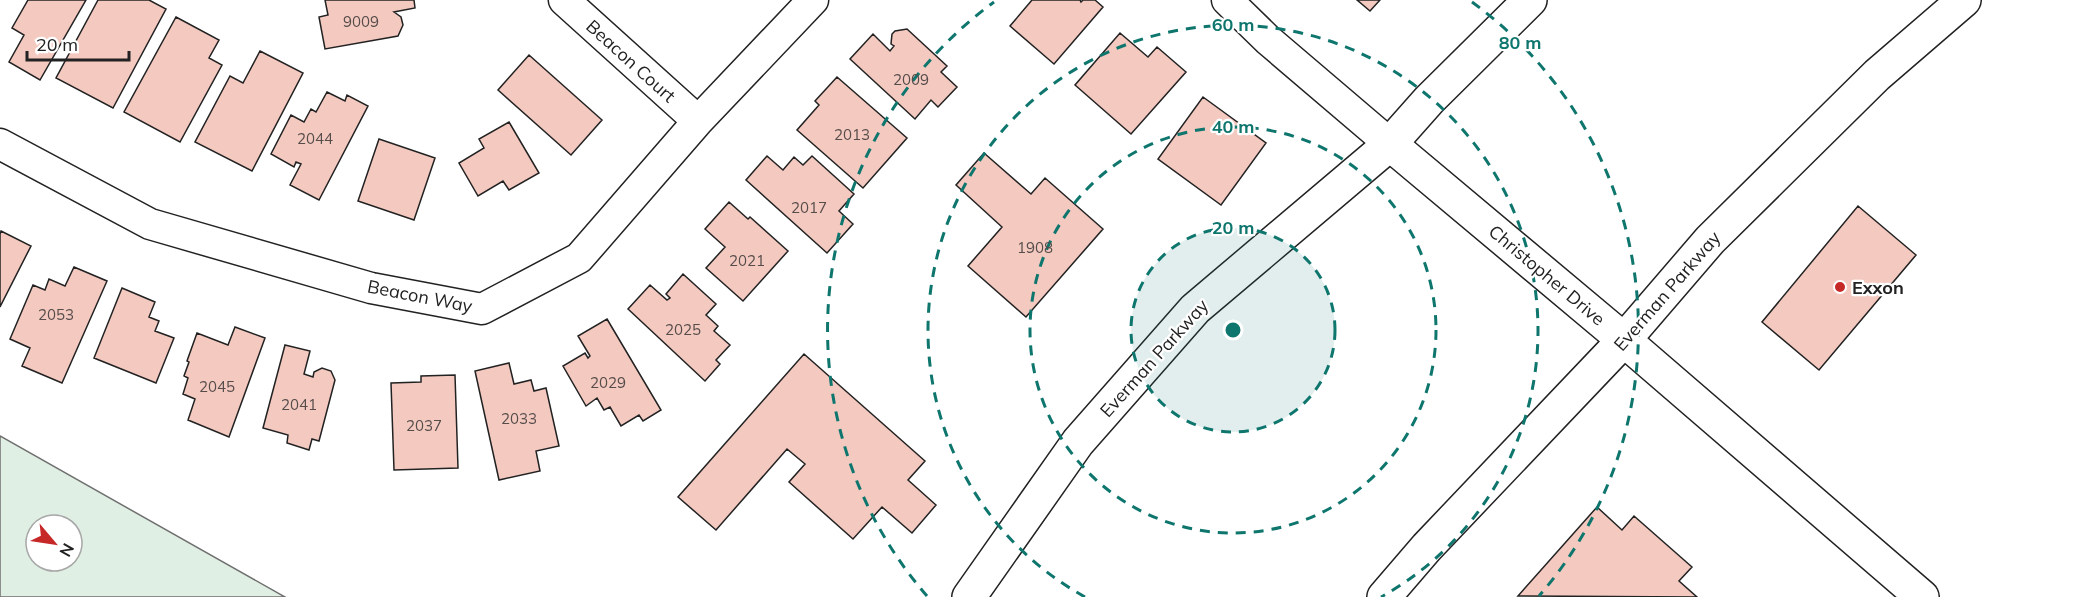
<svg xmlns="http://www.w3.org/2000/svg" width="2073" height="597" font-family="Mulish,sans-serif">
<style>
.green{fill:#e0efe3;stroke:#6f6f6f;stroke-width:1.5;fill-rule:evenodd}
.building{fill:#f3c9c0;stroke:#222;stroke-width:1.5}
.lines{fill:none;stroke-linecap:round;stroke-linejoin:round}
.minor-casing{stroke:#222;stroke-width:33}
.tertiary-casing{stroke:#222;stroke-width:36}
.secondary-casing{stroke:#222;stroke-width:36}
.minor{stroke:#fff;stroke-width:30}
.tertiary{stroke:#fff;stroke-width:33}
.secondary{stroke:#fff;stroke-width:33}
.ring{fill:none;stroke:#0f766e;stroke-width:3;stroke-dasharray:10 8}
.poi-dot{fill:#c62828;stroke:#fff;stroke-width:2}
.labels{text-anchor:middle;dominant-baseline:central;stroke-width:4.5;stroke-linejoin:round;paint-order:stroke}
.number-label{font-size:15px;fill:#564c4a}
.street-label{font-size:18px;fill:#222;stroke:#fff}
.poi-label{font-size:18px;font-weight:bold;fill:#222;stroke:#fff;text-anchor:start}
.centre{fill:#0f766e;stroke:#fff;stroke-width:3}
.ring-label{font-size:18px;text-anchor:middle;font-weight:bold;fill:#0f766e;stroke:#fff;stroke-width:4.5;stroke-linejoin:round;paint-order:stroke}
</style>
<rect width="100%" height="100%" fill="#fff"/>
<path class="green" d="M 0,436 L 285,597 L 0,597 ZM 36,525 L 72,525 L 72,561 L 36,561 Z"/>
<path class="building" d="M 28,0 L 86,0 L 40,80 L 9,62 L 24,35 L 12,28 Z
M 98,0 L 149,0 L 166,9 L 113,108 L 56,78 Z
M 325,0 L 414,0 L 415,8 L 394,12 L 401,17 L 403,25 L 398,36 L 325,49 L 319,17 L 328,15 Z
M 1032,0 L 1080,0 L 1081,2 L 1083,0 L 1095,0 L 1103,7 L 1054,64 L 1010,26 Z
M 1357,0 L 1380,0 L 1370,11 Z
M 176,17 L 219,40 L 209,58 L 222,65 L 180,142 L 124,112 Z
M 907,29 L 947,66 L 941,72 L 957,87 L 938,107 L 931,100 L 915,119 L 850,59 L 873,34 L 890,51 L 894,46 L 891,44 L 892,34 L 895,31 Z
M 1120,33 L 1148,57 L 1157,47 L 1186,72 L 1131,134 L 1075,85 Z
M 260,51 L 303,73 L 252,171 L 195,142 L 230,76 L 243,83 Z
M 529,55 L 602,120 L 571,155 L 498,90 Z
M 837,77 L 907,138 L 863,188 L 797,130 L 819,105 L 815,101 Z
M 327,92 L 345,101 L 347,95 L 368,106 L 319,200 L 290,185 L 301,164 L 296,162 L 294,167 L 271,154 L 291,115 L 304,122 L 311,109 L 316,112 Z
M 1203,97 L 1266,143 L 1221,205 L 1158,159 Z
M 509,122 L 539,173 L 509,190 L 503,181 L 478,196 L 459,163 L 484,148 L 479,139 Z
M 379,139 L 435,158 L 414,220 L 358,201 Z
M 984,153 L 1031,194 L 1045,178 L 1103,229 L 1026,317 L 968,266 L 1002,227 L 956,185 Z
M 767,156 L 783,170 L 794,157 L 803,165 L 812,156 L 854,194 L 839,211 L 853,224 L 827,253 L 746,180 Z
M 729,202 L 748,219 L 750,217 L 788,251 L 743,301 L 706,268 L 725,247 L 705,229 Z
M 1858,206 L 1916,255 L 1819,370 L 1762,322 Z
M 1,231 L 31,246 L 0,307 L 0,234 Z
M 74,267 L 107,281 L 62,383 L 22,366 L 30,348 L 10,339 L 33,285 L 45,290 L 49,279 L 65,286 Z
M 683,274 L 716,304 L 706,315 L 718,326 L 714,331 L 730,345 L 716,360 L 720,364 L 705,381 L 628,309 L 650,285 L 667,300 L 670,298 L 666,294 Z
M 122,288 L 155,302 L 149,317 L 159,321 L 155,331 L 174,338 L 156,383 L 94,358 Z
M 607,319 L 661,410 L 643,421 L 639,415 L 621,426 L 610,407 L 604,410 L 597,398 L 586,406 L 563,366 L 585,353 L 588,358 L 590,356 L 578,336 Z
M 235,327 L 265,338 L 229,437 L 188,420 L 195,399 L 183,394 L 188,378 L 184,376 L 189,362 L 187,361 L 197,333 L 228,345 Z
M 285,345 L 310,351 L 304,374 L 313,377 L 314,372 L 322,368 L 331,371 L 335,380 L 319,441 L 312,439 L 309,450 L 287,443 L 288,435 L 263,428 Z
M 804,354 L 925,461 L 908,480 L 936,505 L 912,533 L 882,507 L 853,539 L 789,482 L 805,464 L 787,449 L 716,530 L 678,497 Z
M 509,363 L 514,384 L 531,380 L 534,391 L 546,388 L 559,446 L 536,451 L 540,471 L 499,480 L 475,371 Z
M 455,375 L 458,468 L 394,470 L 391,383 L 421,382 L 421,376 Z
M 1597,507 L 1622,530 L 1634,516 L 1692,567 L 1679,581 L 1697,597 L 1518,596 Z"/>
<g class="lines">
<defs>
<path id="minor" d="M 564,0 L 698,121
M 1227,0 L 1268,40 L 1390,144
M 0,144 L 150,224 L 371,288 L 482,309 L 579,258 L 698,121 L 813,0"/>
<path id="tertiary" d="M 1390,144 L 1624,340 L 1922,597"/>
<path id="secondary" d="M 969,597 L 1078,442 L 1195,309 L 1390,144 L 1429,100 L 1530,0
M 1384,597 L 1427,547 L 1624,340 L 1710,240 L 1877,75 L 1964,0"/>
</defs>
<use href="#minor" class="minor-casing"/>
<use href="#tertiary" class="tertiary-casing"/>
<use href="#secondary" class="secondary-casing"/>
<use href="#minor" class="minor"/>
<use href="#tertiary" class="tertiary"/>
<use href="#secondary" class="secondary"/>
</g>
<circle cx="1233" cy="330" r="102" fill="#0f766e" fill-opacity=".12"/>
<g class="ring">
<circle cx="1233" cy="330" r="102"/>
<circle cx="1233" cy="330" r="203"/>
<path d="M1085 597A305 305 0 1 1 1381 597"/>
<path d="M927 596A406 406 0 0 1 994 2M1472 2A406 406 0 0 1 1539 596"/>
</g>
<circle class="poi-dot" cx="1840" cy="287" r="6"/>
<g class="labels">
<g class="number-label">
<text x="361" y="21">9009</text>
<text x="911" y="79">2009</text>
<text x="852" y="134">2013</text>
<text x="315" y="138">2044</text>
<text x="809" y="207">2017</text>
<text x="1035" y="247">1908</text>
<text x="747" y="260">2021</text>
<text x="56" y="314">2053</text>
<text x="683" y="329">2025</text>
<text x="608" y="382">2029</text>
<text x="217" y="386">2045</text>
<text x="299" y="404">2041</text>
<text x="519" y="418">2033</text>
<text x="424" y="425">2037</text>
</g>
<g class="street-label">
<text transform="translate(631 61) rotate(42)">Beacon Court</text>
<text transform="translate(1547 275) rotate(40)">Christopher Drive</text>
<text transform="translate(1667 291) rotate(-49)">Everman Parkway</text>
<text transform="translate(420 296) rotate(11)">Beacon Way</text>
<text transform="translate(1154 358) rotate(-48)">Everman Parkway</text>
</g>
<g class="poi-label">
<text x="1852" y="287">Exxon</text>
</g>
</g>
<circle cx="1233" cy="330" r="9" class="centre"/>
<g class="ring-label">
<text x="1233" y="31">60 m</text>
<text x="1520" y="49">80 m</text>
<text x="1233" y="133">40 m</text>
<text x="1233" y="234">20 m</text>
</g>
<g transform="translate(54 543) rotate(119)"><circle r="28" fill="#ffffff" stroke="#a7a7a7" stroke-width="1.5"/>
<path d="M0-4.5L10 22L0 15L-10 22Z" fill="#c62828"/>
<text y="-9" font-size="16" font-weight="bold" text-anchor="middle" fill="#222222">N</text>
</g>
<path d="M27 51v9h102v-9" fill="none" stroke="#222222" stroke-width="3"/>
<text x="36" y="51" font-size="18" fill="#222222" stroke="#ffffff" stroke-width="4.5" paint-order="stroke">20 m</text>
</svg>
